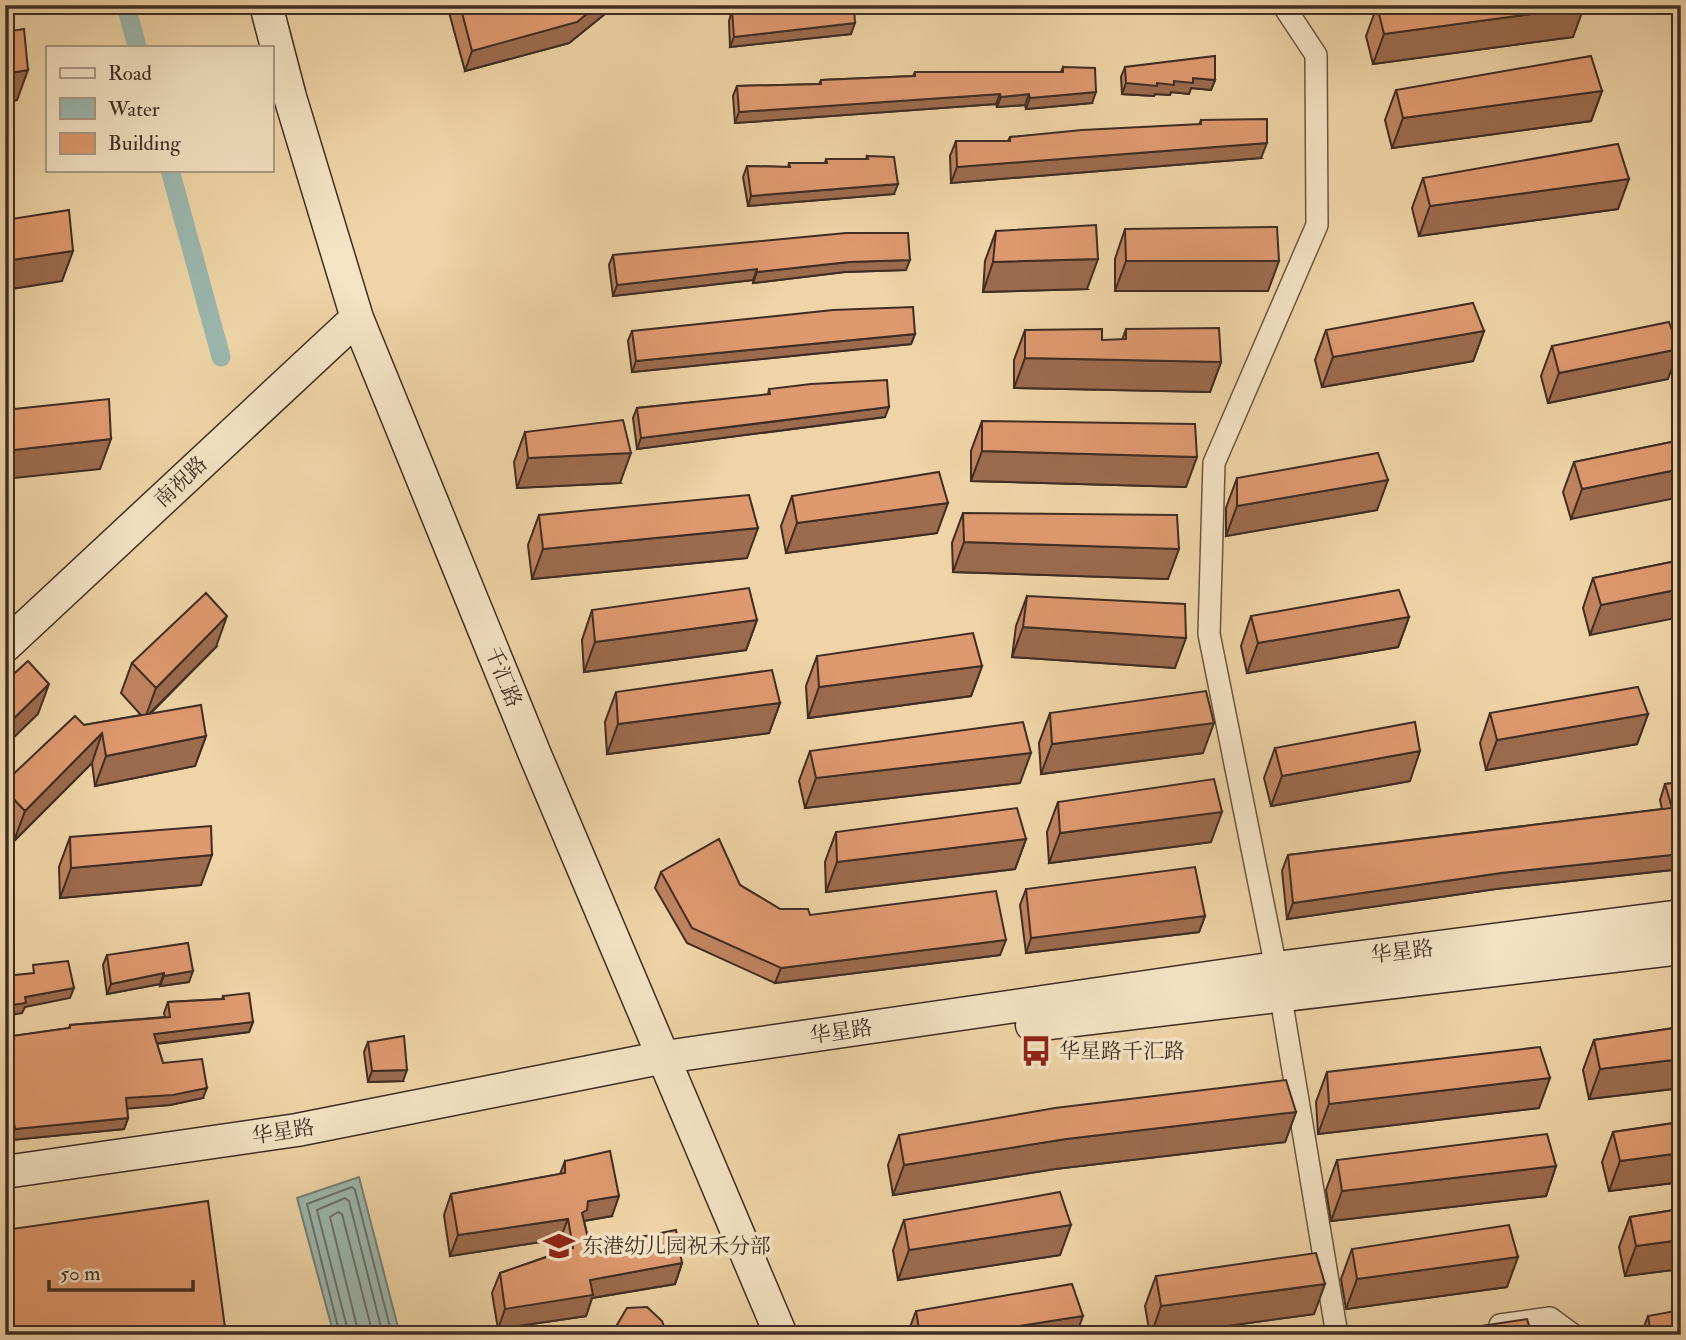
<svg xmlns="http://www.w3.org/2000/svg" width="1686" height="1340" font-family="'IM FELL Double Pica','Noto Serif SC',serif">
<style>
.water{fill:#9bb7ae;stroke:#768077;stroke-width:2}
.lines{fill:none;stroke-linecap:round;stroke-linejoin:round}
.shore{stroke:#6d726a;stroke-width:2}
.canal{stroke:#9bb7ae;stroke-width:19}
.street-casing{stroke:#6b5745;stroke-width:24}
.secondary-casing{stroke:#3f2d25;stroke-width:35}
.street{stroke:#f4e3c5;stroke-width:21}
.secondary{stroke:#f4e3c5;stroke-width:32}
.wall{fill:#c0845f;stroke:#3f2d25;stroke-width:2}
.shaded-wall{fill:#9c6b4e;stroke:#3f2d25;stroke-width:2}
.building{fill:#df996f;stroke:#3f2d25;stroke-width:2}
.labels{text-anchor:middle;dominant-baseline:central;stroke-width:7;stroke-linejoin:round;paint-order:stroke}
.street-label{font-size:21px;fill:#3f2d25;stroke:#f4e3c5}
.poi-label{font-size:21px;fill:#3f2d25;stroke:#f4e3c5;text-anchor:start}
</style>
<rect width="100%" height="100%" fill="#eed4a6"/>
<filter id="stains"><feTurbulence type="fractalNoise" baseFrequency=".00286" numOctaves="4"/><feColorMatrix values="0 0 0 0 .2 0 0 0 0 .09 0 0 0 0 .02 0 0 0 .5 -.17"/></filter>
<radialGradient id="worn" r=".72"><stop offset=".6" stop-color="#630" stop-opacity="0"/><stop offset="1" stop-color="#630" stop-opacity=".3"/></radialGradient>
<path class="water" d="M 359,1177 L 400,1335 L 334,1335 L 297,1198 Z"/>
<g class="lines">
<path class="shore" d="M 340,1335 L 307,1204 L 352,1187 L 355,1190 L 392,1335
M 349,1335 L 317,1210 L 345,1198 L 349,1201 L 383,1335
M 359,1335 L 330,1217 L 338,1212 L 342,1214 L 373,1335"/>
<path class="canal" d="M 126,5 L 137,47
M 170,170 L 221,357"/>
<defs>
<path id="street" d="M 1283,5 L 1316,55 L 1317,225 L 1214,463 L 1209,634 L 1276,968 L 1337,1335
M 1500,1325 L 1550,1318 L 1573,1335"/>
<path id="secondary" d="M 266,5 L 290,97 L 357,318 L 536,757 L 781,1335
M 5,646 L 357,318
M 1032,1025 L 1681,948
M 5,1172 L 297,1130 L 665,1057 L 1276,968 L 1681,916"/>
</defs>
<use href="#street" class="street-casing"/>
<use href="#secondary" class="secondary-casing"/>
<use href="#street" class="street"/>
<use href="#secondary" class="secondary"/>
</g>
<path class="wall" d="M 447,5 L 616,5 L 569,43 L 465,71 Z
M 768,5 L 854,5 L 851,34 L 730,47 L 729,21 L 732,10 L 768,9 Z
M 1377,6 L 1573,37 L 1373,64 L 1366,36 Z
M 1063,67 L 1092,103 L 1026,109 L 1025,105 L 997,107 L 996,104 L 735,123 L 733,96 L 737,86 L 819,84 L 821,80 L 913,76 L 915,72 L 1061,72 Z
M 1125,67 L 1215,80 L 1211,90 L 1191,88 L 1189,94 L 1171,92 L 1170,95 L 1155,94 L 1154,96 L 1122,94 L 1121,77 Z
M 1396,90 L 1602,91 L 1591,121 L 1392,148 L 1385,120 Z
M 1201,120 L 1261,158 L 951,183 L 950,156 L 956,141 L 1008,141 L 1010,137 L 1199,125 Z
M 867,156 L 894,194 L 748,206 L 743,177 L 747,166 L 788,167 L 789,163 L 825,163 L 826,159 L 866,159 Z
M 1423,178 L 1618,209 L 1419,236 L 1412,208 Z
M 1125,229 L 1268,291 L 1115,291 L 1115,259 Z
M 996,231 L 1087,289 L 983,292 L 985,261 Z
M 613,255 L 906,270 L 845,272 L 753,283 L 753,280 L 613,296 L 609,265 Z
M 1126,329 L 1221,362 L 1210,392 L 1014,388 L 1014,360 L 1025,330 L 1102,340 L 1122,340 Z
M 1326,330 L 1484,331 L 1473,361 L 1322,387 L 1315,360 Z
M 632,331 L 915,334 L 911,344 L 632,372 L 628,341 Z
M 1552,346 L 1668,379 L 1548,403 L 1541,376 Z
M 769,389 L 885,417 L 637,449 L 633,418 L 637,408 L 768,395 Z
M 982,421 L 1186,487 L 971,481 L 971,451 Z
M 525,432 L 620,483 L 517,488 L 514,462 Z
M 1681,440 L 1571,519 L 1563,492 L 1574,462 Z
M 1237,478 L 1377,510 L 1226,536 L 1226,508 Z
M 792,496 L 937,533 L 786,553 L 781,526 Z
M 963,513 L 1168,579 L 953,572 L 952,543 Z
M 539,515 L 747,558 L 532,579 L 528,545 Z
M 1681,560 L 1590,635 L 1583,608 L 1593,578 Z
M 1027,596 L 1175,668 L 1012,657 L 1016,626 Z
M 592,610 L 757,620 L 746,650 L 584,672 L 582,640 Z
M 1251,616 L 1409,617 L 1398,647 L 1247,673 L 1241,646 Z
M 216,647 L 150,714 L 206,736 L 195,766 L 95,786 L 92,763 L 14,841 L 5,831 L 5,782 L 84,725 L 141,715 L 121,693 L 132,663 Z
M 817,656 L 982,666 L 971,696 L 808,718 L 806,686 Z
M 616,692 L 780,703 L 769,733 L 607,754 L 605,722 Z
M 1050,713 L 1203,753 L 1041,774 L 1039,743 Z
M 1490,713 L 1648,714 L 1637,744 L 1486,770 L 1480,743 Z
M 1275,748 L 1410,781 L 1271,806 L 1264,778 Z
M 810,751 L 1020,783 L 805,808 L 799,781 Z
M 1681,782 L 1681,869 L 1496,889 L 1287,919 L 1282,871 L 1288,855 L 1662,809 L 1660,800 L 1665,784 Z
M 1058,802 L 1211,842 L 1049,863 L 1047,832 Z
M 836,832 L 1026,839 L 1015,869 L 826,892 L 825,862 Z
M 70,837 L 201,885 L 60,898 L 59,867 Z
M 661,872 L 740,885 L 780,909 L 1000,955 L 775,983 L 687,943 L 655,888 Z
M 1026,889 L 1205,916 L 1199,932 L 1026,953 L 1020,905 Z
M 107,955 L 189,982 L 160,986 L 160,984 L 107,994 L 103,965 Z
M 223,996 L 253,1022 L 249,1032 L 157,1044 L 163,1063 L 203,1098 L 170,1105 L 127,1108 L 128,1118 L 124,1129 L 11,1140 L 5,1095 L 5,1037 L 69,1028 L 70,1025 L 165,1017 L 164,1013 L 168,1002 L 222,999 Z
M 1681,1027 L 1681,1088 L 1589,1099 L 1583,1070 L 1594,1040 Z
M 368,1042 L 403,1081 L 368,1082 L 364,1052 Z
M 1327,1072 L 1539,1108 L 1318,1134 L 1316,1102 Z
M 1296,1112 L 1285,1142 L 1055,1169 L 893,1195 L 888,1165 L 899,1135 Z
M 1681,1122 L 1681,1182 L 1609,1191 L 1602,1162 L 1613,1132 Z
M 1337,1160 L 1556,1166 L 1546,1196 L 1331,1221 L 1326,1190 Z
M 565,1161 L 612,1216 L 584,1221 L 590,1247 L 682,1263 L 675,1284 L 592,1298 L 586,1316 L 498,1329 L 492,1293 L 500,1273 L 563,1251 L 560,1239 L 450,1256 L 444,1215 L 451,1194 L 560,1174 Z
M 1681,1209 L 1681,1269 L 1625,1276 L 1619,1247 L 1630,1217 Z
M 904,1220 L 1060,1255 L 898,1280 L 893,1250 Z
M 1352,1249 L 1507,1287 L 1346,1309 L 1341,1279 Z
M 1156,1276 L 1314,1314 L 1162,1335 L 1150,1335 L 1145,1306 Z
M 916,1311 L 1076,1335 L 907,1335 Z
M 1648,1316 L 1681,1335 L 1641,1335 Z"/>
<path class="shaded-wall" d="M 598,5 L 616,5 L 569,43 L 465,71 L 472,51 Z
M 912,5 L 1052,5 L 1049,13 Z
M 1167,5 L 1240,5 L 1239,8 Z
M 1584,7 L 1573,37 L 1373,64 L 1384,34 Z
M 855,23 L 851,34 L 730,47 L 734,37 Z
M 28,70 L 17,100 L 5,102 L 5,74 Z
M 1193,78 L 1215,80 L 1211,90 L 1191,88 L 1189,94 L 1171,92 L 1170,95 L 1155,94 L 1154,96 L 1122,94 L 1126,83 L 1157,83 Z
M 1602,91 L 1591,121 L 1392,148 L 1403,118 Z
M 1096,92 L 1092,103 L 1026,109 L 1030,98 Z
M 1000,94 L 996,104 L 735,123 L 739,112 Z
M 1029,94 L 1025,105 L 997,107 L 1001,97 Z
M 1267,143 L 1261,158 L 951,183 L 957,167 Z
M 1629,179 L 1618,209 L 1419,236 L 1430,206 Z
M 898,184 L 894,194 L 748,206 L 751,196 Z
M 73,251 L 62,281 L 5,290 L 5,261 Z
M 1098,259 L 1087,289 L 983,292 L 993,262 Z
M 910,260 L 906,270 L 845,272 L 753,283 L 757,272 L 849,262 Z
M 1126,261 L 1279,261 L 1268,291 L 1115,291 Z
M 757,269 L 753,280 L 613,296 L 617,285 Z
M 1484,331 L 1473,361 L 1322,387 L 1333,357 Z
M 915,334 L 911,344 L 632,372 L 636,361 Z
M 1679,349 L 1668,379 L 1548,403 L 1559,373 Z
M 1025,358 L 1221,362 L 1210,392 L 1014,388 Z
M 889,407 L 885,417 L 637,449 L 641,438 Z
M 111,439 L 100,469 L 5,479 L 5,451 Z
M 982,451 L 1197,457 L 1186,487 L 971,481 Z
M 631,453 L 620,483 L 517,488 L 528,458 Z
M 1681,469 L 1681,497 L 1571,519 L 1582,489 Z
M 1388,480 L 1377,510 L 1226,536 L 1237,506 Z
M 948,503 L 937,533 L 786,553 L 797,523 Z
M 758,528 L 747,558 L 532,579 L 543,549 Z
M 964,542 L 1179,549 L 1168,579 L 953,572 Z
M 1681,589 L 1681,617 L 1590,635 L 1601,605 Z
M 227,616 L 216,647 L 145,718 L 156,688 Z
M 1409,617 L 1398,647 L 1247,673 L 1258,643 Z
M 757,620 L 746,650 L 584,672 L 595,642 Z
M 1023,627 L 1186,638 L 1175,668 L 1012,657 Z
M 982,666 L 971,696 L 808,718 L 819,687 Z
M 49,684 L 38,714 L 5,746 L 5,727 Z
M 780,703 L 769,733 L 607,754 L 618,724 Z
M 1648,714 L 1637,744 L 1486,770 L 1497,740 Z
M 1214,723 L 1203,753 L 1041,774 L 1052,744 Z
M 102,733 L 92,763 L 14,841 L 25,811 Z
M 206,736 L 195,766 L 95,786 L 106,756 Z
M 1420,751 L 1410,781 L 1271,806 L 1282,776 Z
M 1031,753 L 1020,783 L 805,808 L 816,778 Z
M 1222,812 L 1211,842 L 1049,863 L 1060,833 Z
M 1026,839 L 1015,869 L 826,892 L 837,862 Z
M 1681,854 L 1681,869 L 1496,889 L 1287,919 L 1293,903 L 1501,873 Z
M 212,855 L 201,885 L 60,898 L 71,868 Z
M 1205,916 L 1199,932 L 1026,953 L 1031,938 Z
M 1006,940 L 1000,955 L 775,983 L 781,968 Z
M 193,971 L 189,982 L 160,986 L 164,976 Z
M 164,973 L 160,984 L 107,994 L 111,984 Z
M 74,988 L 70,998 L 25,1007 L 22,1013 L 5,1016 L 5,1006 L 25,997 Z
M 253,1022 L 249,1032 L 151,1044 L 154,1034 Z
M 1681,1059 L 1681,1088 L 1589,1099 L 1600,1069 Z
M 407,1070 L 403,1081 L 368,1082 L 372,1071 Z
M 1550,1078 L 1539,1108 L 1318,1134 L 1329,1104 Z
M 207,1088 L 203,1098 L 170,1105 L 122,1109 L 126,1098 Z
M 1296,1112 L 1285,1142 L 1055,1169 L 893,1195 L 904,1165 L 1066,1139 Z
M 128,1118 L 124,1129 L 11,1140 L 15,1129 Z
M 1681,1153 L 1681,1182 L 1609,1191 L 1620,1161 Z
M 1556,1166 L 1546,1196 L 1331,1221 L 1342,1191 Z
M 619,1196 L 612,1216 L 583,1221 L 582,1213 L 588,1201 Z
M 568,1219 L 560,1239 L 450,1256 L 458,1235 Z
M 1071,1225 L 1060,1255 L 898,1280 L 909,1250 Z
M 1681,1240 L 1681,1269 L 1625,1276 L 1636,1246 Z
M 1518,1257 L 1507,1287 L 1346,1309 L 1357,1279 Z
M 682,1263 L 675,1284 L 592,1298 L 586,1316 L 498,1329 L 505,1309 L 590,1280 Z
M 1325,1284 L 1314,1314 L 1162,1335 L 1151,1335 L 1161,1306 Z
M 1083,1316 L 1076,1335 L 963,1335 Z"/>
<path class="building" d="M 460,5 L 598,5 L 577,22 L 472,51 Z
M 772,5 L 854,5 L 855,23 L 734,37 L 732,10 L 773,9 Z
M 1381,5 L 1583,5 L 1584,7 L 1384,34 L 1377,6 Z
M 24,29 L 28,70 L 5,74 L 5,32 Z
M 1215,56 L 1215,80 L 1193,78 L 1193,83 L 1174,81 L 1174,85 L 1157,83 L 1157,86 L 1126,83 L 1125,67 Z
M 1591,56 L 1602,91 L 1403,118 L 1396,90 Z
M 1063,67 L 1095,68 L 1096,92 L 1030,98 L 1029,94 L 1001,97 L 1000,94 L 739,112 L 737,86 L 821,84 L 821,80 L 915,76 L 915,72 L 1063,72 Z
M 1267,119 L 1267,143 L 957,167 L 956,141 L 1010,141 L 1010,137 L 1082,130 L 1201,124 L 1201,120 Z
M 1618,144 L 1629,179 L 1430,206 L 1423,178 Z
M 867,156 L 894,157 L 898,184 L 751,196 L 747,166 L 790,167 L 789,163 L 827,163 L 826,159 L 868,159 Z
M 69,210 L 73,251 L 5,261 L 5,220 Z
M 1096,225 L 1098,259 L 993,262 L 996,231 Z
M 1277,227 L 1279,261 L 1126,261 L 1125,229 Z
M 846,233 L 908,233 L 910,260 L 849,262 L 757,272 L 757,269 L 617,285 L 613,255 Z
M 1473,303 L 1484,331 L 1333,357 L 1326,330 Z
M 913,307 L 915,334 L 636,361 L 632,331 L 833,310 Z
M 1669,322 L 1679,349 L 1559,373 L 1552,346 Z
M 1219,328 L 1221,362 L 1025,358 L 1025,330 L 1102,329 L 1102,340 L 1126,339 L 1126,329 Z
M 887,380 L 889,407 L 641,438 L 637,408 L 770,394 L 769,389 L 811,384 Z
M 109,399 L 111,439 L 5,451 L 5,410 Z
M 623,420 L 631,453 L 528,458 L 525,432 Z
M 982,421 L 1195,424 L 1197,457 L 982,451 Z
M 1681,440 L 1681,469 L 1582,489 L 1574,462 Z
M 1378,453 L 1388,480 L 1237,506 L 1237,478 Z
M 939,472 L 948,503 L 797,523 L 792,496 Z
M 749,495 L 758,528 L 543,549 L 539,515 Z
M 963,513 L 1177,515 L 1179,549 L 964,542 Z
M 1681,560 L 1681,589 L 1601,605 L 1593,578 Z
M 749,588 L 757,620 L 595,642 L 592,610 Z
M 1399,590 L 1409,617 L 1258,643 L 1251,616 Z
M 206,593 L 227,616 L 156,688 L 132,663 Z
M 1027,596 L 1185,604 L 1186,638 L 1023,627 Z
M 973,633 L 982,666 L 819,687 L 817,656 Z
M 28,661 L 49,684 L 5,727 L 5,682 Z
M 772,670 L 780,703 L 618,724 L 616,692 Z
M 1638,687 L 1648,714 L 1497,740 L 1490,713 Z
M 1206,691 L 1214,723 L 1052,744 L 1050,713 Z
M 201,705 L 206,736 L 106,756 L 102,733 L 25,811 L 5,790 L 5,782 L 75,716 L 84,725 Z
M 1023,722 L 1031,753 L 816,778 L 810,751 Z
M 1415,722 L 1420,751 L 1282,776 L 1275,748 Z
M 1214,779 L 1222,812 L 1060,833 L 1058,802 Z
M 1681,782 L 1681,854 L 1501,873 L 1293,903 L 1288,855 L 1672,808 L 1665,784 Z
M 1017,808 L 1026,839 L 837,862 L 836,832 Z
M 211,826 L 212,855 L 71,868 L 70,837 Z
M 719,839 L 740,885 L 780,909 L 808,909 L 810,915 L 996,891 L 1006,940 L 781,968 L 692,928 L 661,872 Z
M 1195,867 L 1205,916 L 1031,938 L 1026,889 Z
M 188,943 L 193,971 L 164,976 L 164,973 L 111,984 L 107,955 Z
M 68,961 L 74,988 L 25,997 L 26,1003 L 5,1006 L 5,976 L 34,973 L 33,965 Z
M 249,993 L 253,1022 L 154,1034 L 163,1063 L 202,1059 L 207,1088 L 173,1095 L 126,1098 L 128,1118 L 15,1129 L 6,1066 L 5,1066 L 5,1037 L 70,1028 L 70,1025 L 170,1017 L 168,1002 L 224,999 L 223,996 Z
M 1681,1027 L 1681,1059 L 1600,1069 L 1594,1040 Z
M 404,1036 L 407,1070 L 372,1071 L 368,1042 Z
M 1540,1047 L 1550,1078 L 1329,1104 L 1327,1072 Z
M 1286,1080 L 1296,1112 L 1066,1139 L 904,1165 L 899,1135 L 1055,1108 Z
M 1681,1122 L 1681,1153 L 1620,1161 L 1613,1132 Z
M 1547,1134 L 1556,1166 L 1342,1191 L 1337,1160 Z
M 610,1151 L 619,1196 L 588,1201 L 587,1210 L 582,1213 L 590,1247 L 676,1230 L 682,1263 L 590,1280 L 593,1295 L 505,1309 L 500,1273 L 573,1248 L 568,1219 L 458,1235 L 451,1194 L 565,1173 L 565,1161 Z
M 1060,1192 L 1071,1225 L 909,1250 L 904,1220 Z
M 208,1201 L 226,1335 L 5,1335 L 5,1230 Z
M 1681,1209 L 1681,1240 L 1636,1246 L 1630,1217 Z
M 1509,1225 L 1518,1257 L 1357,1279 L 1352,1249 Z
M 1316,1253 L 1325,1284 L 1161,1306 L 1156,1276 Z
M 1072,1284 L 1083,1316 L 963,1335 L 920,1335 L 916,1311 Z
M 647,1307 L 662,1321 L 667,1335 L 611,1335 L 627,1308 Z
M 1681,1310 L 1681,1335 L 1651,1335 L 1648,1316 Z
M 1527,1319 L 1532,1335 L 1421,1335 Z"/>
<defs>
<symbol id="bus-bare" viewBox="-9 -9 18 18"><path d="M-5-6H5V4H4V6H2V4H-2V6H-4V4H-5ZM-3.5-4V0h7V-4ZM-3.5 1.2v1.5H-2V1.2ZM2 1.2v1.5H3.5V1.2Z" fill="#8f2418" stroke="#f4e3c5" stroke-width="2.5" paint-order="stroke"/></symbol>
<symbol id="school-bare" viewBox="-9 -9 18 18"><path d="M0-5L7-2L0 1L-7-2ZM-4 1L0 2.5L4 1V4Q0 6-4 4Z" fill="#8f2418" stroke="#f4e3c5" stroke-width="2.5" paint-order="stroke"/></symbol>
</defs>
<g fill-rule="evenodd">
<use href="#bus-bare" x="1014" y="1029" width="44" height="44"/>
<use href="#school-bare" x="537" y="1224" width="44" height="44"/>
</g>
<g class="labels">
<g class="street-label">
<text transform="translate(181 482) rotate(-43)">南祝路</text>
<text transform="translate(503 677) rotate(68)">千汇路</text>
<text transform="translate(1402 952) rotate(-7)">华星路</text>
<text transform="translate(841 1032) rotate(-8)">华星路</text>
<text transform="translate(283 1132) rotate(-9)">华星路</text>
</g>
<g class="poi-label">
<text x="1059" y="1051">华星路千汇路</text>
<text x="582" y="1246">东港幼儿园祝禾分部</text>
</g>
</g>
<rect width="1686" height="1340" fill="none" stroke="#eed4a6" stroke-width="28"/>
<rect x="7" y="7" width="1672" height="1326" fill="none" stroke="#3f2d25" stroke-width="3.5"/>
<rect x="14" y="14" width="1658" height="1312" fill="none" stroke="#3f2d25" stroke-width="2"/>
<rect x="46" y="46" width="228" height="126" fill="#f4e3c5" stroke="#ac9a85" stroke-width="2"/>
<rect x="60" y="68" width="35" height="10" fill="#f4e3c5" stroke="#ac9a85" stroke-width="2"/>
<text x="108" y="80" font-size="21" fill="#3f2d25">Road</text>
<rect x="60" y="98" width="35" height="21" fill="#9bb7ae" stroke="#ac9a85" stroke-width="2"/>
<text x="108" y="116" font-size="21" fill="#3f2d25">Water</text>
<rect x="60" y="133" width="35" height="21" fill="#df996f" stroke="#ac9a85" stroke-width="2"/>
<text x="108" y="150" font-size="21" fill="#3f2d25">Building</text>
<path d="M49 1280v10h144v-10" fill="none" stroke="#3f2d25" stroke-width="3.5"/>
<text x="60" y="1280" font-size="21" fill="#3f2d25" stroke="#f4e3c5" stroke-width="5" paint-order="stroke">50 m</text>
<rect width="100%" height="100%" filter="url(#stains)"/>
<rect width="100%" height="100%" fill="url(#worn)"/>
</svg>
